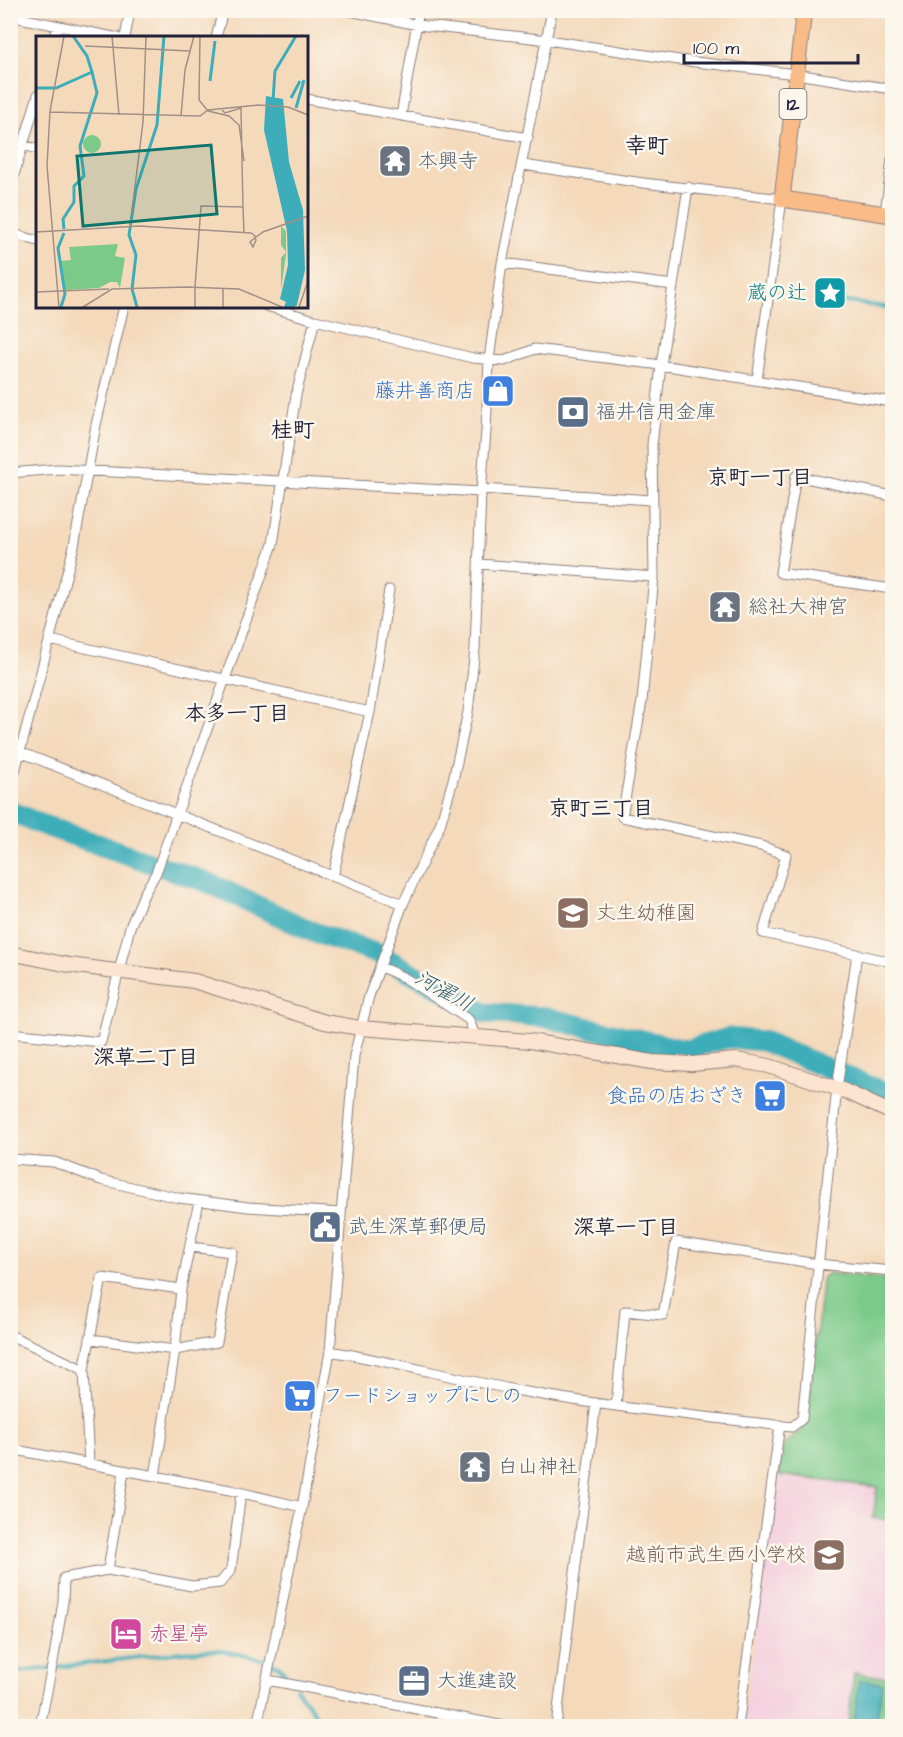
<svg xmlns="http://www.w3.org/2000/svg" width="903" height="1737" font-family="'Architects Daughter','Klee One',sans-serif">
<style>
.built{fill:#f4cfde}
.green{fill:#7bca8a;stroke:#4e7662;stroke-width:1.5}
.water{fill:#3dadb9;stroke:#30687a;stroke-width:1.5}
.lines{fill:none;stroke-linecap:round;stroke-linejoin:round}
.stream{stroke:#3dadb9;stroke-width:4}
.river{stroke:#3dadb9;stroke-width:21}
.street-casing{stroke:#8b7e7b;stroke-width:11}
.secondary-casing{stroke:#8b7e7b;stroke-width:16}
.primary-casing{stroke:#8b7e7b;stroke-width:17}
.street{stroke:#fff;stroke-width:9}
.secondary{stroke:#fde4d0;stroke-width:14}
.primary{stroke:#f9bc89;stroke-width:15}
.labels{text-anchor:middle;dominant-baseline:central;stroke-width:5;stroke-linejoin:round;paint-order:stroke}
.shield{fill:#fbf7ec;stroke:#636270;stroke-width:1.5}
.shield-label{font-size:18px;font-weight:bold;fill:#22223b}
.worship-label{font-size:20px;fill:#5b616d;stroke:#fbf7ec;text-anchor:start}
.culture-label{font-size:20px;fill:#0d838f;stroke:#fbf7ec;text-anchor:end}
.shop-label{font-size:20px;fill:#366cbe;stroke:#fbf7ec;text-anchor:end}
.service-label{font-size:20px;fill:#4e5e75;stroke:#fbf7ec;text-anchor:start}
.education-label{font-size:20px;fill:#785e54;stroke:#fbf7ec;text-anchor:start}
.hotel-label{font-size:20px;fill:#b23c85;stroke:#fbf7ec;text-anchor:start}
.neighbourhood-label{font-size:21px;font-weight:bold;fill:#22223b;stroke:#fbf7ec}
.water-label{font-size:21px;font-style:italic;fill:#2d5a6d;stroke:#fbf7ec}
.quarter-label{font-size:22px;font-weight:bold;fill:#22223b;stroke:#fbf7ec}
.inset-river{fill:none;stroke:#3dadb9;stroke-width:3}
.inset-road{fill:none;stroke:#a09088;stroke-width:1.5}
.view{fill:#0f766e;fill-opacity:0.15;stroke:#0f766e;stroke-width:3}
.inset-edge{fill:none;stroke:#22223b;stroke-width:3}
</style>
<rect width="100%" height="100%" fill="#fbf7ec"/>
<filter id="ink" filterUnits="userSpaceOnUse"><feTurbulence type="fractalNoise" baseFrequency=".0167" numOctaves="2"/><feDisplacementMap in="SourceGraphic" scale="12" xChannelSelector="R" yChannelSelector="G"/><feConvolveMatrix kernelMatrix="1 2 1 2 8 2 1 2 1" color-interpolation-filters="sRGB"/></filter>
<filter id="wash" filterUnits="userSpaceOnUse"><feTurbulence type="fractalNoise" baseFrequency=".008" numOctaves="4" result="noise"/><feDisplacementMap in="SourceGraphic" scale="24" xChannelSelector="R" yChannelSelector="G"/><feGaussianBlur stdDeviation="1.35" result="paint"/><feColorMatrix in="noise" values="0 0 0 0 0 0 0 0 0 0 0 0 0 0 0 0 0 1.4 0 .05"/><feComposite in="paint" operator="in"/></filter>
<g filter="url(#wash)">
<rect width="100%" height="100%" fill="#f4d9bb"/>
<path class="built" d="M 828,1272 L 892,1280 L 892,1726 L 762,1726 L 743,1723 L 781,1446 L 806,1424 L 821,1277 Z"/>
<path class="green" d="M 829,1273 L 892,1280 L 892,1520 L 873,1518 L 877,1487 L 779,1475 L 783,1447 L 807,1424 L 822,1282 L 822,1278 Z
M 854,1673 L 892,1678 L 892,1726 L 848,1726 Z"/>
<path class="water" d="M 859,1680 L 882,1683 L 876,1726 L 854,1723 Z"/>
<g class="lines">
<path class="stream" d="M 833,300 L 892,308
M 10,1673 L 182,1652 L 218,1650 L 266,1660 L 279,1666 L 292,1682
M 296,1688 L 324,1726"/>
<path class="river" d="M 10,811 L 40,824 L 209,883 L 313,932 L 378,954 L 484,1013 L 543,1017 L 685,1050 L 728,1038 L 763,1041 L 892,1096"/>
</g>
</g>
<g filter="url(#ink)">
<g class="lines">
<defs>
<path id="street" d="M 345,10 L 418,25 L 548,40 L 679,60 L 796,74 L 892,89
M 10,16 L 118,38
M 54,38 L 57,26
M 125,38 L 130,10
M 216,38 L 223,10
M 306,99 L 528,138
M 401,116 L 419,10
M 10,142 L 38,149
M 523,165 L 643,183 L 782,199 L 757,380
M 688,187 L 661,365 L 652,445 L 654,577 L 642,701 L 622,817 L 761,846 L 786,855 L 763,933 L 892,962
M 10,188 L 38,95
M 885,214 L 892,159
M 10,233 L 38,241
M 502,263 L 673,285
M 266,306 L 315,320 L 473,358 L 504,361 L 535,349 L 661,365 L 892,402
M 10,473 L 58,469 L 481,492
M 481,489 L 652,500
M 892,496 L 796,476 L 780,573 L 892,589
M 479,564 L 654,577
M 50,640 L 370,712
M 20,752 L 403,904
M 10,790 L 74,546 L 96,425 L 124,306
M 333,877 L 370,712 L 389,590
M 381,967 L 405,978 L 469,1020 L 475,1036
M 10,1033 L 101,1042 L 130,927 L 144,894 L 156,873 L 273,544 L 296,395 L 315,320
M 10,1159 L 54,1162 L 101,1180 L 179,1198 L 248,1207 L 341,1213
M 10,1335 L 84,1370
M 91,1339 L 175,1350 L 217,1342 L 232,1252 L 190,1247
M 330,1351 C 394,1362 457,1379 521,1391 C 611,1408 702,1416 792,1427 L 802,1419 L 837,1088 L 857,954
M 616,1406 L 625,1311 L 663,1315 L 676,1242 L 818,1264 L 892,1271
M 10,1449 L 230,1490 L 302,1507
M 89,1464 L 84,1370 L 102,1278 L 181,1289
M 155,1476 L 175,1350 L 181,1289 L 199,1201
M 108,1570 L 192,1586 L 220,1583 L 231,1570 L 241,1493
M 268,1680 L 504,1726
M 40,1726 L 54,1656 L 63,1602 L 64,1578 L 108,1570 L 124,1471
M 257,1726 L 302,1507 L 330,1351 L 354,1056 L 369,996 L 403,904 L 440,825 L 453,780 L 468,712 L 475,649 L 481,492 L 486,431 L 489,360 L 502,263 L 552,10
M 556,1726 L 596,1403
M 738,1726 L 780,1425"/>
<path id="secondary" d="M 10,953 L 69,965 L 194,981 L 325,1022 L 360,1028 L 530,1041 L 652,1062 L 692,1064 L 736,1060 L 769,1066 L 845,1091 L 892,1113"/>
<path id="primary" d="M 804,10 L 782,199 L 892,215"/>
</defs>
<use href="#street" class="street-casing"/>
<use href="#secondary" class="secondary-casing"/>
<use href="#primary" class="primary-casing"/>
<use href="#street" class="street"/>
<use href="#secondary" class="secondary"/>
<use href="#primary" class="primary"/>
</g>
</g>
<defs>
<symbol id="temple-square" viewBox="-11 -11 22 22"><rect x="-9" y="-9" width="18" height="18" rx="4" fill="#6b7280" stroke="#fbf7ec"/><path d="M0-6L5-2H3V0L6.5 2.5H4V6H1.5V3h-3V6H-4V2.5H-6.5L-3 0V-2H-5Z" fill="#fff"/></symbol>
<symbol id="sight-square" viewBox="-11 -11 22 22"><rect x="-9" y="-9" width="18" height="18" rx="4" fill="#0f9aa8" stroke="#fbf7ec"/><path d="M0-6L1.8-2.2L6-1.7L2.9 1.2L3.7 5.4L0 3.3L-3.7 5.4L-2.9 1.2L-6-1.7L-1.8-2.2Z" fill="#fff"/></symbol>
<symbol id="shop-square" viewBox="-11 -11 22 22"><rect x="-9" y="-9" width="18" height="18" rx="4" fill="#3f7fe0" stroke="#fbf7ec"/><path d="M-5-2.5h2.3a2.7 3.5 0 0 1 5.4 0H5L5.5 6h-11ZM-1.5-2.5h3a1.5 2.3 0 0 0-3 0Z" fill="#fff"/></symbol>
<symbol id="bank-square" viewBox="-11 -11 22 22"><rect x="-9" y="-9" width="18" height="18" rx="4" fill="#5c6f8a" stroke="#fbf7ec"/><path d="M-6-4H6V4H-6ZM0-2.3a2.3 2.3 0 1 0 0 4.6a2.3 2.3 0 1 0 0-4.6Z" fill="#fff"/></symbol>
<symbol id="school-square" viewBox="-11 -11 22 22"><rect x="-9" y="-9" width="18" height="18" rx="4" fill="#8d6e63" stroke="#fbf7ec"/><path d="M0-5L7-2L0 1L-7-2ZM-4 1L0 2.5L4 1V4Q0 6-4 4Z" fill="#fff"/></symbol>
<symbol id="supermarket-square" viewBox="-11 -11 22 22"><rect x="-9" y="-9" width="18" height="18" rx="4" fill="#3f7fe0" stroke="#fbf7ec"/><path d="M-6-5.5h2.5l.6 2H6L4.5 2H-2.5L-4.4-4H-6ZM-1.5 3.2a1.3 1.3 0 1 0 .1 0ZM3 3.2a1.3 1.3 0 1 0 .1 0Z" fill="#fff"/></symbol>
<symbol id="civic-square" viewBox="-11 -11 22 22"><rect x="-9" y="-9" width="18" height="18" rx="4" fill="#5c6f8a" stroke="#fbf7ec"/><path d="M-.6-6.5H3V-4.5H.6V-3L4-1V1h2V6H-6V1h2V-1L-.6-3ZM-1.2 2.5V6h2.4V2.5Z" fill="#fff"/></symbol>
<symbol id="hotel-square" viewBox="-11 -11 22 22"><rect x="-9" y="-9" width="18" height="18" rx="4" fill="#d1479c" stroke="#fbf7ec"/><path d="M-6-4.5h1.5V1H6V5H4.5V3h-9V5H-6ZM-4 0a1.8 1.8 0 1 1 3.6 0ZM.5 0V-2.5h3Q6-2.5 6 0Z" fill="#fff"/></symbol>
<symbol id="office-square" viewBox="-11 -11 22 22"><rect x="-9" y="-9" width="18" height="18" rx="4" fill="#5c6f8a" stroke="#fbf7ec"/><path d="M-6-3h4V-5.5h4V-3h4V5H-6ZM-1-4.5V-3h2v-1.5ZM-6 0V1H6V0Z" fill="#fff"/></symbol>
</defs>
<g fill-rule="evenodd">
<use href="#temple-square" x="376" y="142" width="38" height="38"/>
<use href="#sight-square" x="811" y="274" width="38" height="38"/>
<use href="#shop-square" x="479" y="372" width="38" height="38"/>
<use href="#bank-square" x="554" y="393" width="38" height="38"/>
<use href="#temple-square" x="706" y="588" width="38" height="38"/>
<use href="#school-square" x="554" y="894" width="38" height="38"/>
<use href="#supermarket-square" x="751" y="1077" width="38" height="38"/>
<use href="#civic-square" x="306" y="1208" width="38" height="38"/>
<use href="#supermarket-square" x="281" y="1377" width="38" height="38"/>
<use href="#temple-square" x="456" y="1448" width="38" height="38"/>
<use href="#school-square" x="810" y="1536" width="38" height="38"/>
<use href="#hotel-square" x="107" y="1615" width="38" height="38"/>
<use href="#office-square" x="395" y="1662" width="38" height="38"/>
</g>
<g class="labels">
<rect class="shield" x="779.5" y="89" width="27" height="30" rx="4.5"/>
<g class="shield-label">
<text x="793" y="104">12</text>
</g>
<g class="worship-label">
<text x="418" y="161">本興寺</text>
<text x="748" y="607">総社大神宮</text>
<text x="498" y="1467">白山神社</text>
</g>
<g class="culture-label">
<text x="807" y="293">蔵の辻</text>
</g>
<g class="shop-label">
<text x="475" y="391">藤井善商店</text>
<text x="747" y="1096">食品の店おざき</text>
<text x="323" y="1396" text-anchor="start">フードショップにしの</text>
</g>
<g class="service-label">
<text x="596" y="412">福井信用金庫</text>
<text x="348" y="1227">武生深草郵便局</text>
<text x="437" y="1681">大進建設</text>
</g>
<g class="education-label">
<text x="596" y="913">丈生幼稚園</text>
<text x="806" y="1555" text-anchor="end">越前市武生西小学校</text>
</g>
<g class="hotel-label">
<text x="149" y="1634">赤星亭</text>
</g>
<g class="neighbourhood-label">
<text x="760" y="477">京町一丁目</text>
<text x="237" y="713">本多一丁目</text>
<text x="601" y="808">京町三丁目</text>
<text x="146" y="1057">深草二丁目</text>
<text x="626" y="1227">深草一丁目</text>
</g>
<g class="water-label">
<text transform="translate(444 991) rotate(29)">河濯川</text>
</g>
<g class="quarter-label">
<text x="647" y="146">幸町</text>
<text x="293" y="430">桂町</text>
</g>
</g>
<g transform="translate(36 36)">
<rect width="272" height="272" fill="#f4d9bb"/>
<path d="M47 108a9 9 0 1 1 18 0a9 9 0 1 1-18 0ZM 245,190 L 250,195 L 250,218 L 245,254 L 245,222 L 250,216 L 245,209 ZM 82,208 L 79,220 L 89,222 L 84,252 L 81,246 L 74,246 L 63,252 L 29,254 L 24,225 L 35,224 L 33,211 Z" fill="#7bca8a"/>
<path d="M 230,60 L 247,63 L 253,126 L 267,174 L 269,234 L 261,269 L 258,271 L 248,271 L 250,266 L 244,263 L 252,229 L 251,195 L 228,94 Z" fill="#3dadb9"/>
<path class="inset-river" d="M 174,45 L 179,5M 0,52 L 20,52 L 56,36 L 51,20 L 37,0M 255,62 L 264,45M 237,64 L 239,35 L 260,0M 260,72 L 268,44M 28,193 L 27,183 L 38,166 L 38,150 L 48,140 L 44,110 L 61,57 L 56,36M 25,271 L 29,258 L 22,212 L 28,197M 101,271 L 96,253 L 100,219 L 93,199 L 100,153 L 121,89 L 128,0"/>
<path class="inset-road" d="M 76,0 L 83,79M 164,0 L 163,64 L 172,75 L 193,80 L 203,89 L 208,125M 49,10 L 154,15M 186,74 L 189,77 L 205,72 L 206,125M 14,76 L 164,80 L 172,74 L 222,69 L 252,71 L 272,79M 145,80 L 149,34 L 158,0M 207,171 L 208,197M 94,191 L 107,86 L 110,0M 0,196 L 103,190 L 215,197 L 218,199 L 219,200 L 219,202 L 220,204 L 217,211 L 214,206 L 215,205 L 220,201 L 227,196 L 272,180M 159,251 L 159,271M 159,251 L 165,170 L 207,171 L 206,125M 0,256 L 73,253M 23,271 L 11,130 L 14,75 L 28,0M 47,271 L 76,253 L 150,251 L 203,253 L 246,271M 187,271 L 187,252M 263,271 L 272,245"/>
<path class="view" d="M 175,109 L 181,178 L 47,190 L 41,120 Z"/>
<rect width="272" height="272" class="inset-edge"/>
</g>
<rect width="903" height="1737" fill="none" stroke="#fbf7ec" stroke-width="36"/>
<path d="M684 54v9h174v-9" fill="none" stroke="#22223b" stroke-width="3"/>
<text x="693" y="54" font-size="18" fill="#22223b" stroke="#fbf7ec" stroke-width="4.5" paint-order="stroke">100 m</text>
</svg>
